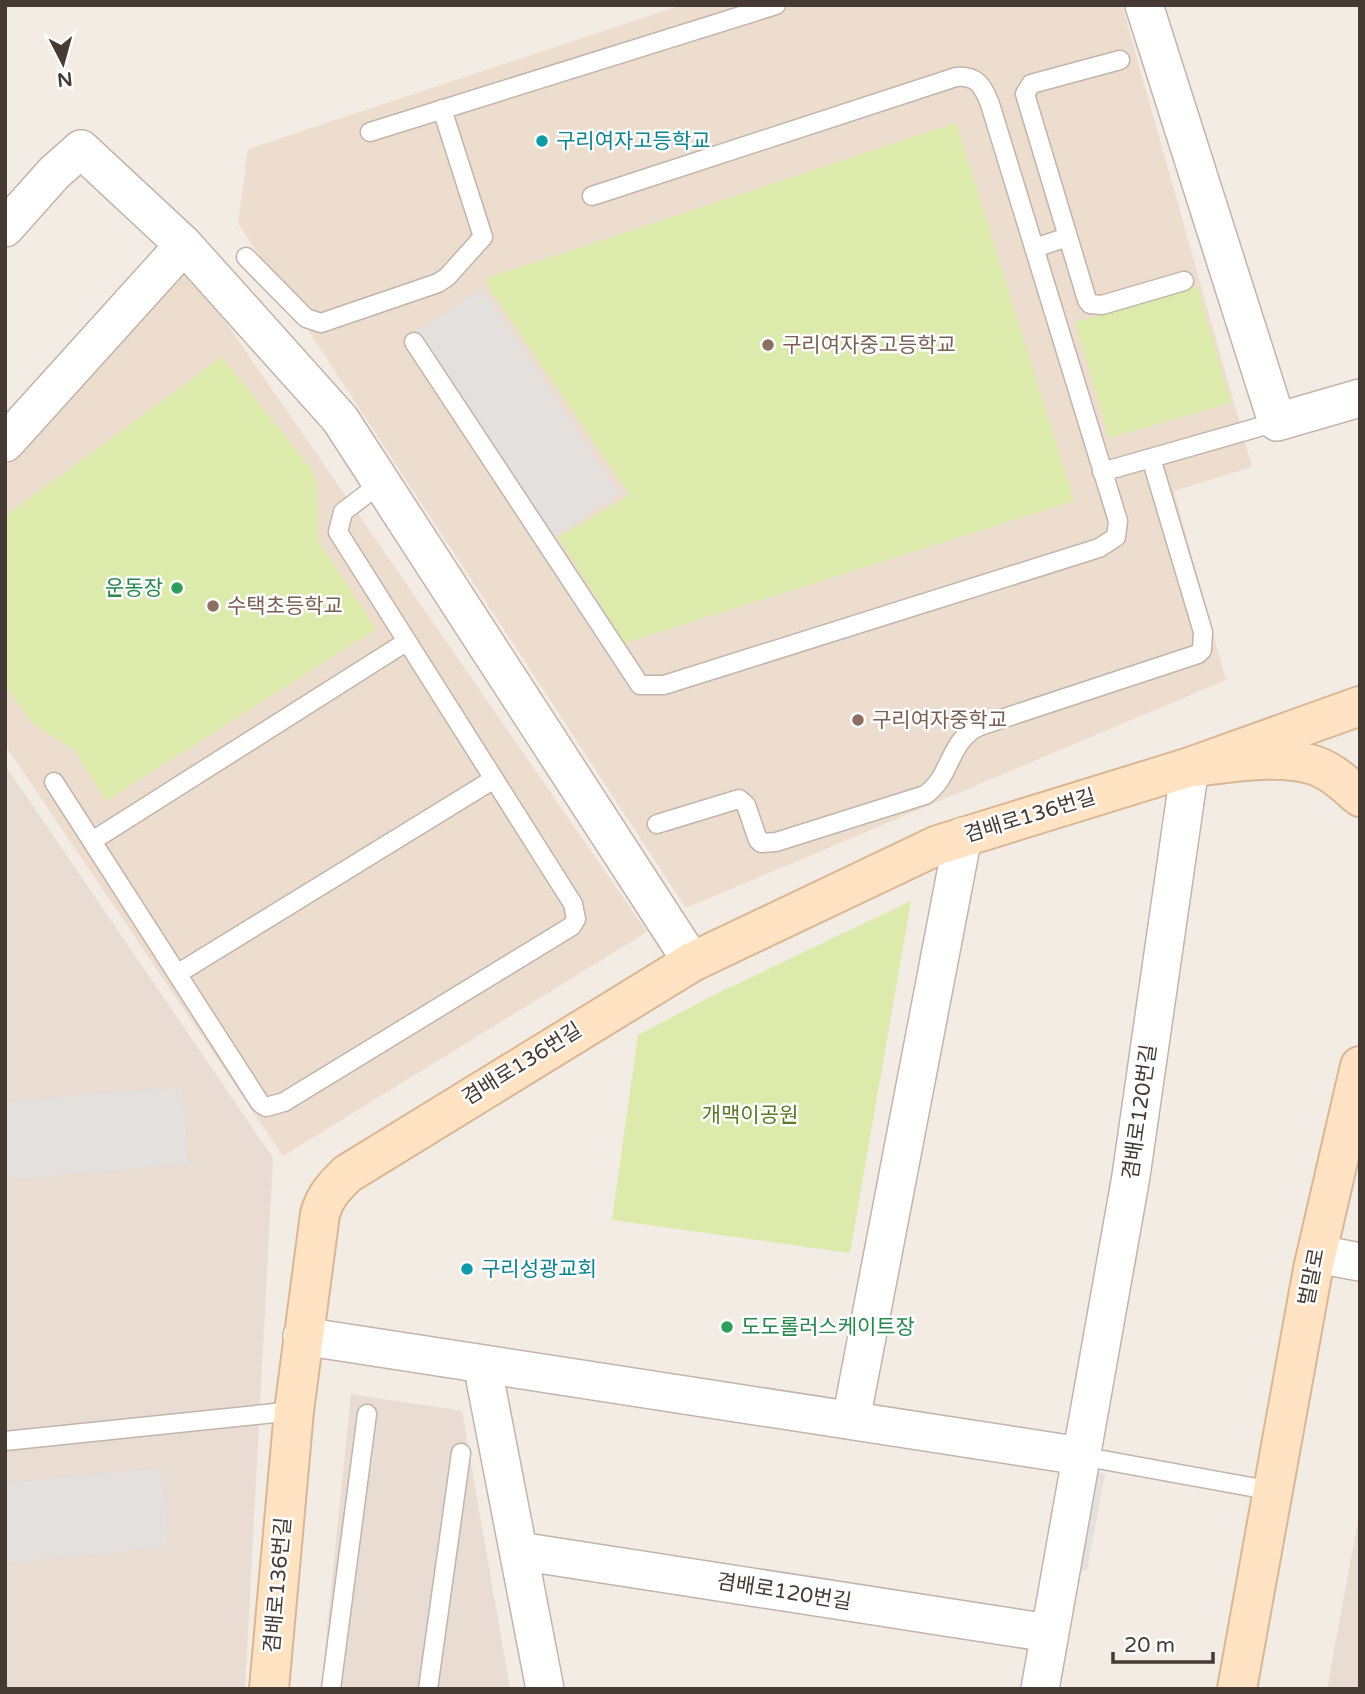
<svg xmlns="http://www.w3.org/2000/svg" width="1365" height="1694" font-family="'Varela Round','Noto Sans KR',sans-serif">
<style>
.residential{fill:#e8dcd3}
.education{fill:#edddce}
.green{fill:#dceaac}
.parking{fill:#e4e0de}
.lines{fill:none;stroke-linecap:round;stroke-linejoin:round}
.lane-casing{stroke:#c2b4aa;stroke-width:21}
.street-casing{stroke:#c2b4aa;stroke-width:40}
.secondary-casing{stroke:#d9b794;stroke-width:42}
.lane{stroke:#fff;stroke-width:18}
.street{stroke:#fff;stroke-width:37}
.secondary{stroke:#ffe3c3;stroke-width:38}
.culture-dot{fill:#0f9aa8;stroke:#fff;stroke-width:2.5}
.education-dot{fill:#8d6e63;stroke:#fff;stroke-width:2.5}
.leisure-dot{fill:#2e9e5b;stroke:#fff;stroke-width:2.5}
.labels{text-anchor:middle;dominant-baseline:central;stroke-width:5;stroke-linejoin:round;paint-order:stroke}
.culture-label{font-size:21px;fill:#0d838f;stroke:#fff;text-anchor:start}
.education-label{font-size:21px;fill:#785e54;stroke:#fff;text-anchor:start}
.leisure-label{font-size:21px;fill:#27864d;stroke:#fff;text-anchor:end}
.street-label{font-size:21px;fill:#463b34;stroke:#fff}
.park-label{font-size:21px;fill:#597a25;stroke:#fff}
</style>
<rect width="100%" height="100%" fill="#f3ece5"/>
<path class="residential" d="M 5,765 L 273,1158 L 245,1689 L 5,1689 Z
M 351,1394 L 462,1411 L 510,1689 L 321,1689 Z
M 1360,1510 L 1360,1689 L 1327,1689 Z"/>
<path class="education" d="M 682,5 L 1122,5 L 1252,467 L 1174,491 L 1226,680 L 686,908 L 238,223 L 248,149 Z
M 182,259 L 647,932 L 283,1156 L 5,745 L 5,467 Z"/>
<path class="green" d="M 956,123 L 1074,501 L 625,643 L 558,537 L 630,495 L 487,285 L 487,278 Z
M 1197,286 L 1231,403 L 1109,438 L 1075,322 Z
M 222,357 L 312,470 L 317,485 L 318,541 L 376,629 L 106,801 L 75,751 L 31,722 L 5,685 L 5,516 Z
M 911,901 L 850,1253 L 612,1220 L 638,1035 L 714,995 Z"/>
<path class="parking" d="M 482,288 L 620,493 L 555,537 L 417,331 Z
M 182,1087 L 188,1164 L 5,1180 L 5,1102 Z
M 161,1468 L 168,1547 L 5,1563 L 5,1483 Z
M 1092,1471 L 1105,1474 L 1087,1571 L 1073,1569 Z"/>
<g class="lines">
<defs>
<path id="lane" d="M 1120,60 L 1031,84 L 1025,94 L 1087,300 L 1090,304 L 1102,305 L 1184,281
M 370,132 L 776,5
M 1034,248 L 1068,237
M 246,257 L 306,318 L 321,323 L 438,283 L 447,277 L 483,237 L 442,109
M 414,342 L 640,685 L 664,685 L 1099,548 L 1116,537 L 1118,521 L 990,104 C 983,86 977,75 956,77 L 592,196
M 1102,472 L 1277,422
M 54,782 L 260,1103 L 266,1107 L 284,1102 L 572,926 L 576,919 L 573,904 L 338,532 L 343,512 L 381,483
M 657,824 L 739,799 L 746,805 L 758,840 L 761,843 L 776,842 L 925,795 C 952,777 948,740 980,726 L 1198,654 L 1202,650 L 1203,632 L 1151,458
M 92,841 L 406,642
M 177,974 L 494,779
M 5,1441 L 294,1411
M 1081,1456 L 1273,1491
M 331,1689 L 367,1414
M 428,1689 L 461,1453"/>
<path id="street" d="M 1144,5 L 1277,422 L 1360,398
M 5,228 L 54,173 L 81,149 L 184,245
M 5,443 L 184,245 L 340,419 L 692,962
M 1317,1254 L 1360,1262
M 302,1336 L 1081,1456
M 482,1364 L 545,1689
M 851,1420 L 963,836
M 519,1551 L 1049,1633
M 1040,1689 L 1131,1176 L 1190,767"/>
<path id="secondary" d="M 1360,706 L 1190,767 C 1227,764 1274,754 1310,764 C 1330,769 1345,784 1360,797
M 269,1689 L 294,1411 L 320,1214 C 325,1196 334,1187 347,1174 L 692,962 L 938,845 L 1190,767
M 1237,1689 L 1313,1269 L 1360,1066"/>
</defs>
<use href="#lane" class="lane-casing"/>
<use href="#street" class="street-casing"/>
<use href="#secondary" class="secondary-casing"/>
<use href="#lane" class="lane"/>
<use href="#street" class="street"/>
<use href="#secondary" class="secondary"/>
</g>
<g class="culture-dot">
<circle cx="542" cy="141" r="7"/>
<circle cx="467" cy="1269" r="7"/>
</g>
<g class="education-dot">
<circle cx="768" cy="345" r="7"/>
<circle cx="213" cy="606" r="7"/>
<circle cx="858" cy="720" r="7"/>
</g>
<g class="leisure-dot">
<circle cx="177" cy="588" r="7"/>
<circle cx="727" cy="1327" r="7"/>
</g>
<g class="labels">
<g class="culture-label">
<text x="556" y="141">구리여자고등학교</text>
<text x="481" y="1269">구리성광교회</text>
</g>
<g class="education-label">
<text x="782" y="345">구리여자중고등학교</text>
<text x="227" y="606">수택초등학교</text>
<text x="872" y="720">구리여자중학교</text>
</g>
<g class="leisure-label">
<text x="163" y="588">운동장</text>
<text x="741" y="1327" text-anchor="start">도도롤러스케이트장</text>
</g>
<g class="street-label">
<text transform="translate(1030 816) rotate(-17)">겸배로136번길</text>
<text transform="translate(522 1064) rotate(-32)">겸배로136번길</text>
<text transform="translate(1140 1112) rotate(-82)">겸배로120번길</text>
<text transform="translate(1312 1277) rotate(-79)">벌말로</text>
<text transform="translate(278 1585) rotate(-85)">겸배로136번길</text>
<text transform="translate(784 1592) rotate(9)">겸배로120번길</text>
</g>
<g class="park-label">
<text x="750" y="1115">개맥이공원</text>
</g>
</g>
<rect width="1365" height="1694" fill="none" stroke="#463b34" stroke-width="14"/>
<g transform="translate(63 63) rotate(174)" stroke="#ffffff" stroke-width="5" paint-order="stroke">
<path d="M0-5L12 26L0 18L-12 26Z" fill="#463b34"/>
<text y="-10" font-size="19" font-weight="bold" text-anchor="middle" fill="#463b34">N</text>
</g>
<path d="M1113 1652v10h100v-10" fill="none" stroke="#463b34" stroke-width="3.5"/>
<text x="1124" y="1652" font-size="21" fill="#463b34" stroke="#ffffff" stroke-width="5" paint-order="stroke">20 m</text>
</svg>
